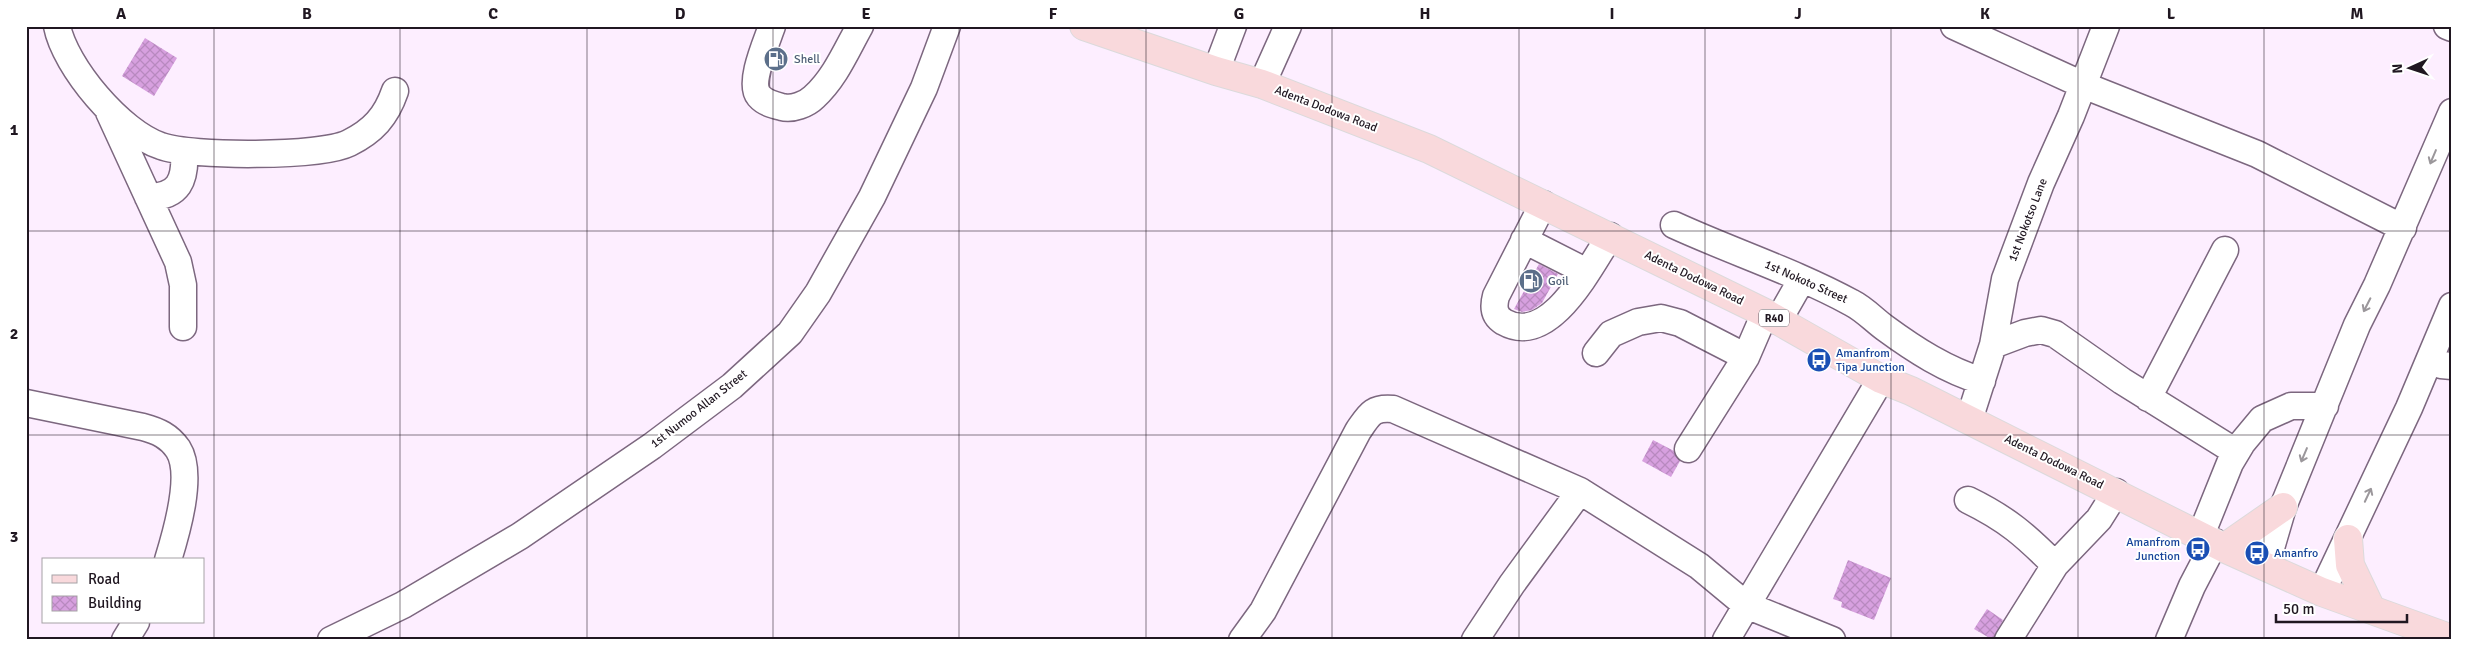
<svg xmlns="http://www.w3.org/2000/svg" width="2478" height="666" font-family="Signika,sans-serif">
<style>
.building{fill:url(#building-cross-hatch)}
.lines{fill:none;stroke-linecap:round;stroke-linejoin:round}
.minor-casing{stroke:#7c677f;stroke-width:29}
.major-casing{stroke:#dbdadb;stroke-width:30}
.minor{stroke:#fff;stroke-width:26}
.major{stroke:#f9d9dc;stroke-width:28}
.oneway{stroke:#9b979b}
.grid{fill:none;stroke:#201721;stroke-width:1;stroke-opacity:0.55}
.labels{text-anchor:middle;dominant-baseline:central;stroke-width:4;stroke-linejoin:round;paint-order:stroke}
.shield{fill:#fff;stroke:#635d64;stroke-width:1}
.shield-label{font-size:11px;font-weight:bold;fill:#201721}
.service-label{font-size:12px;fill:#4e5e75;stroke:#fff;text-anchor:start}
.street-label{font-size:12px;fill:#201721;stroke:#fff}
.transit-label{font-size:12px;fill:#164399;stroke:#fff;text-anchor:start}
.neatline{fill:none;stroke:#201721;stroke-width:2}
.grid-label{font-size:16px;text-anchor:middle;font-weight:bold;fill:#201721}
</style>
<defs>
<pattern id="building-cross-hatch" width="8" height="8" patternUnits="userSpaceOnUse" patternTransform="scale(1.25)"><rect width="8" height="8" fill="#d7a0df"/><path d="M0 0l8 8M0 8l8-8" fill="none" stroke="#b889bf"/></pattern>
</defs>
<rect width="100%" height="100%" fill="#fdeeff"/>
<path class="building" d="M 145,38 L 177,58 L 154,96 L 122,76 Z
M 1539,264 L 1558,274 L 1542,303 L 1532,310 L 1522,312 L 1514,309 Z
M 1653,440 L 1674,451 L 1680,461 L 1671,477 L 1642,461 Z
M 1848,560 L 1891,578 L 1874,620 L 1841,607 L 1842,602 L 1833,599 Z
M 1987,609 L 2003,620 L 1993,640 L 1974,629 Z"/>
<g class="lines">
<defs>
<path id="minor" d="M 57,26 C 65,67 121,133 161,146 C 191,157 321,157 349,143 C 373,131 386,117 395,91
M 772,26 C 767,41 748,83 759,96 C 765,103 774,105 782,107 C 792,110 807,104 814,97 C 835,78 846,51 860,26
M 1954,26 L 2083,85 L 2257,154 L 2403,228
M 2447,26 L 2452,28
M 1216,71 L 1233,26
M 1262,84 L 1288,26
M 109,112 L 178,262 L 183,285 L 183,327
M 148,197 C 179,197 186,180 184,151
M 1543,204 L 1496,296 C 1493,307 1494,316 1504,322 C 1550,348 1590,266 1610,236
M 1674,225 C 1733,252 1795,272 1852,303 C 1864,309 1874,320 1885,328 C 1915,350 1946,370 1982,381
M 1524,240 L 1587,272
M 1778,321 L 1802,279
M 1993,345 L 2025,333 L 2041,330 L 2055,334 L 2122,381 L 2236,452
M 1596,353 L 1611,334 L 1638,322 L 1661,318 L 1680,323 L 1746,357
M 2430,358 L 2441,365 L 2452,366
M 2148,398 L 2225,250
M 26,403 L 143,427 C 158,431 169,436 178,449 C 194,474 176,534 168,560
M 1969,420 L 1993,345 L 2005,279 L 2041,183 L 2071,116 L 2106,26
M 1688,449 L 1746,357 L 1765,313
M 1968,500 C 2007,519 2025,535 2055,565
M 2201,535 L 2230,463 L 2242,443 L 2262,419 L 2291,406 L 2325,406
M 2266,565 L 2283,507 L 2357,325 L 2377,285 L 2452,112
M 2322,592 L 2409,408 L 2452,306
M 125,640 L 136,622
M 331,640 L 403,605 L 520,536 L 652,446 L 732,386 L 790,333 L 818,293 L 872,197 L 924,88 L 947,26
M 1242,640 L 1263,611 L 1358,431 C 1369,415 1372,407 1393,409 L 1580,491
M 1475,640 L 1512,584 L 1580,491 L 1699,566 L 1746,605 L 1832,640
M 1726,640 L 1881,379
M 2008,640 L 2055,565 L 2099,519 L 2116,492
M 2169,640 L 2192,586 L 2215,542"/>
<path id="major" d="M 1084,26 L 1216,71 L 1262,84 L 1429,149 L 1765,313 L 1881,379 L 1911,391 L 2224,548 L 2322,592 L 2452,639
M 2348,539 L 2350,565 L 2371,609
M 2224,548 L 2283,507"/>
</defs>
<use href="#minor" class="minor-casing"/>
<use href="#major" class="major-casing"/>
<use href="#minor" class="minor"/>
<use href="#major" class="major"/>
</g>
<defs><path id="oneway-shaft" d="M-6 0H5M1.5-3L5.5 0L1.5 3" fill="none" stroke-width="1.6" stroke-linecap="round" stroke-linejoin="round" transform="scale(1.25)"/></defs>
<g class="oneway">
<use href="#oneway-shaft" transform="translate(2433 157) rotate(113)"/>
<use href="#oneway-shaft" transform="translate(2367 305) rotate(117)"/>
<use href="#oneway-shaft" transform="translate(2304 455) rotate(113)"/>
<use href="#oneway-shaft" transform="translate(2368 495) rotate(-65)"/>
</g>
<path class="grid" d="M 214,26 L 214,640M 400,26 L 400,640M 587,26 L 587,640M 773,26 L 773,640M 959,26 L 959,640M 1146,26 L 1146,640M 1332,26 L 1332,640M 1519,26 L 1519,640M 1705,26 L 1705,640M 1891,26 L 1891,640M 2078,26 L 2078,640M 2264,26 L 2264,640M 26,231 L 2452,231M 26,435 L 2452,435"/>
<defs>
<symbol id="fuel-disc" viewBox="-11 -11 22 22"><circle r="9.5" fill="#5c6f8a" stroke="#fff"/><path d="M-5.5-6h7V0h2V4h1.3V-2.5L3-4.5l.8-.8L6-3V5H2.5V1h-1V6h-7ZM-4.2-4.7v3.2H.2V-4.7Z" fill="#fff"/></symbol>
<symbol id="bus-disc" viewBox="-11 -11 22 22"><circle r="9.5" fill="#1a4fb4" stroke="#fff"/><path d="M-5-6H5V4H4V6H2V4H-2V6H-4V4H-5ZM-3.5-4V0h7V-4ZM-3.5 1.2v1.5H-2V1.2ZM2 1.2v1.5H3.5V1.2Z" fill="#fff"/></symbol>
</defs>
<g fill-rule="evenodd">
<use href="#fuel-disc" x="762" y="45" width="28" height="28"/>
<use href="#fuel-disc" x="1517" y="267" width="28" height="28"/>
<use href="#bus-disc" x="1805" y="346" width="28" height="28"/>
<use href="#bus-disc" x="2184" y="535" width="28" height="28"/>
<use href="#bus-disc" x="2243" y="539" width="28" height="28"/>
</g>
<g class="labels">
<rect class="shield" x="1759" y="309.5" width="30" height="17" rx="4"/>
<g class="shield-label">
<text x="1774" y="318">R40</text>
</g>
<g class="service-label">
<text x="794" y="59">Shell</text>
<text x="1548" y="281">Goil</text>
</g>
<g class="street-label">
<text transform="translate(1326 109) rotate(21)">Adenta Dodowa Road</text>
<text transform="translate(2028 220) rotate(-69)">1st Nokotso Lane</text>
<text transform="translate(1694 278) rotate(26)">Adenta Dodowa Road</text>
<text transform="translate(1806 282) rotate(24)">1st Nokoto Street</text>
<text transform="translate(699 409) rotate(-38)">1st Numoo Allan Street</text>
<text transform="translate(2054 462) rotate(26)">Adenta Dodowa Road</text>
</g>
<g class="transit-label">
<text x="1836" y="353">Amanfrom<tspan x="1836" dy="14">Tipa Junction</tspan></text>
<text x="2180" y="542" text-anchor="end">Amanfrom<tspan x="2180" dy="14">Junction</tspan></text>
<text x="2274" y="553">Amanfro</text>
</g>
</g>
<rect width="2478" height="666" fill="none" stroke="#ffffff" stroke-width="55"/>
<rect x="42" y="558" width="162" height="65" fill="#ffffff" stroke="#a6a2a6"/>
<rect x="52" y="575" width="25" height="8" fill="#f9d9dc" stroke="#a6a2a6"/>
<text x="88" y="584" font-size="15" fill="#201721">Road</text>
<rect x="52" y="596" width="25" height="15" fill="url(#building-cross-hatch)" stroke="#a6a2a6"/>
<text x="88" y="608" font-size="15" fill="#201721">Building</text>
<g transform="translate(2410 68) rotate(267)" stroke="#ffffff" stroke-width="4" paint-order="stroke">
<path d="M0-4L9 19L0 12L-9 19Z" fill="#201721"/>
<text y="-8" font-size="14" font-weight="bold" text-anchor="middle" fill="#201721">N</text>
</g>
<path d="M2276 614v8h131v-8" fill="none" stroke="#201721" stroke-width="2.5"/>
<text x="2283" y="614" font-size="15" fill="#201721" stroke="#ffffff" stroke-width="4" paint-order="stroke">50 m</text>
<rect x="28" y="28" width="2422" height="610" class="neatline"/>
<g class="grid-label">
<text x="121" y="19">A</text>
<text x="307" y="19">B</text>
<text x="493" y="19">C</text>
<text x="680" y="19">D</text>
<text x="866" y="19">E</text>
<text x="1053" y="19">F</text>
<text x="1239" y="19">G</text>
<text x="1425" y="19">H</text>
<text x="1612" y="19">I</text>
<text x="1798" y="19">J</text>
<text x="1985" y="19">K</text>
<text x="2171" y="19">L</text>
<text x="2357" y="19">M</text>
<text x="14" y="135">1</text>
<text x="14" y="339">2</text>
<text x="14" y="542">3</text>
</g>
</svg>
